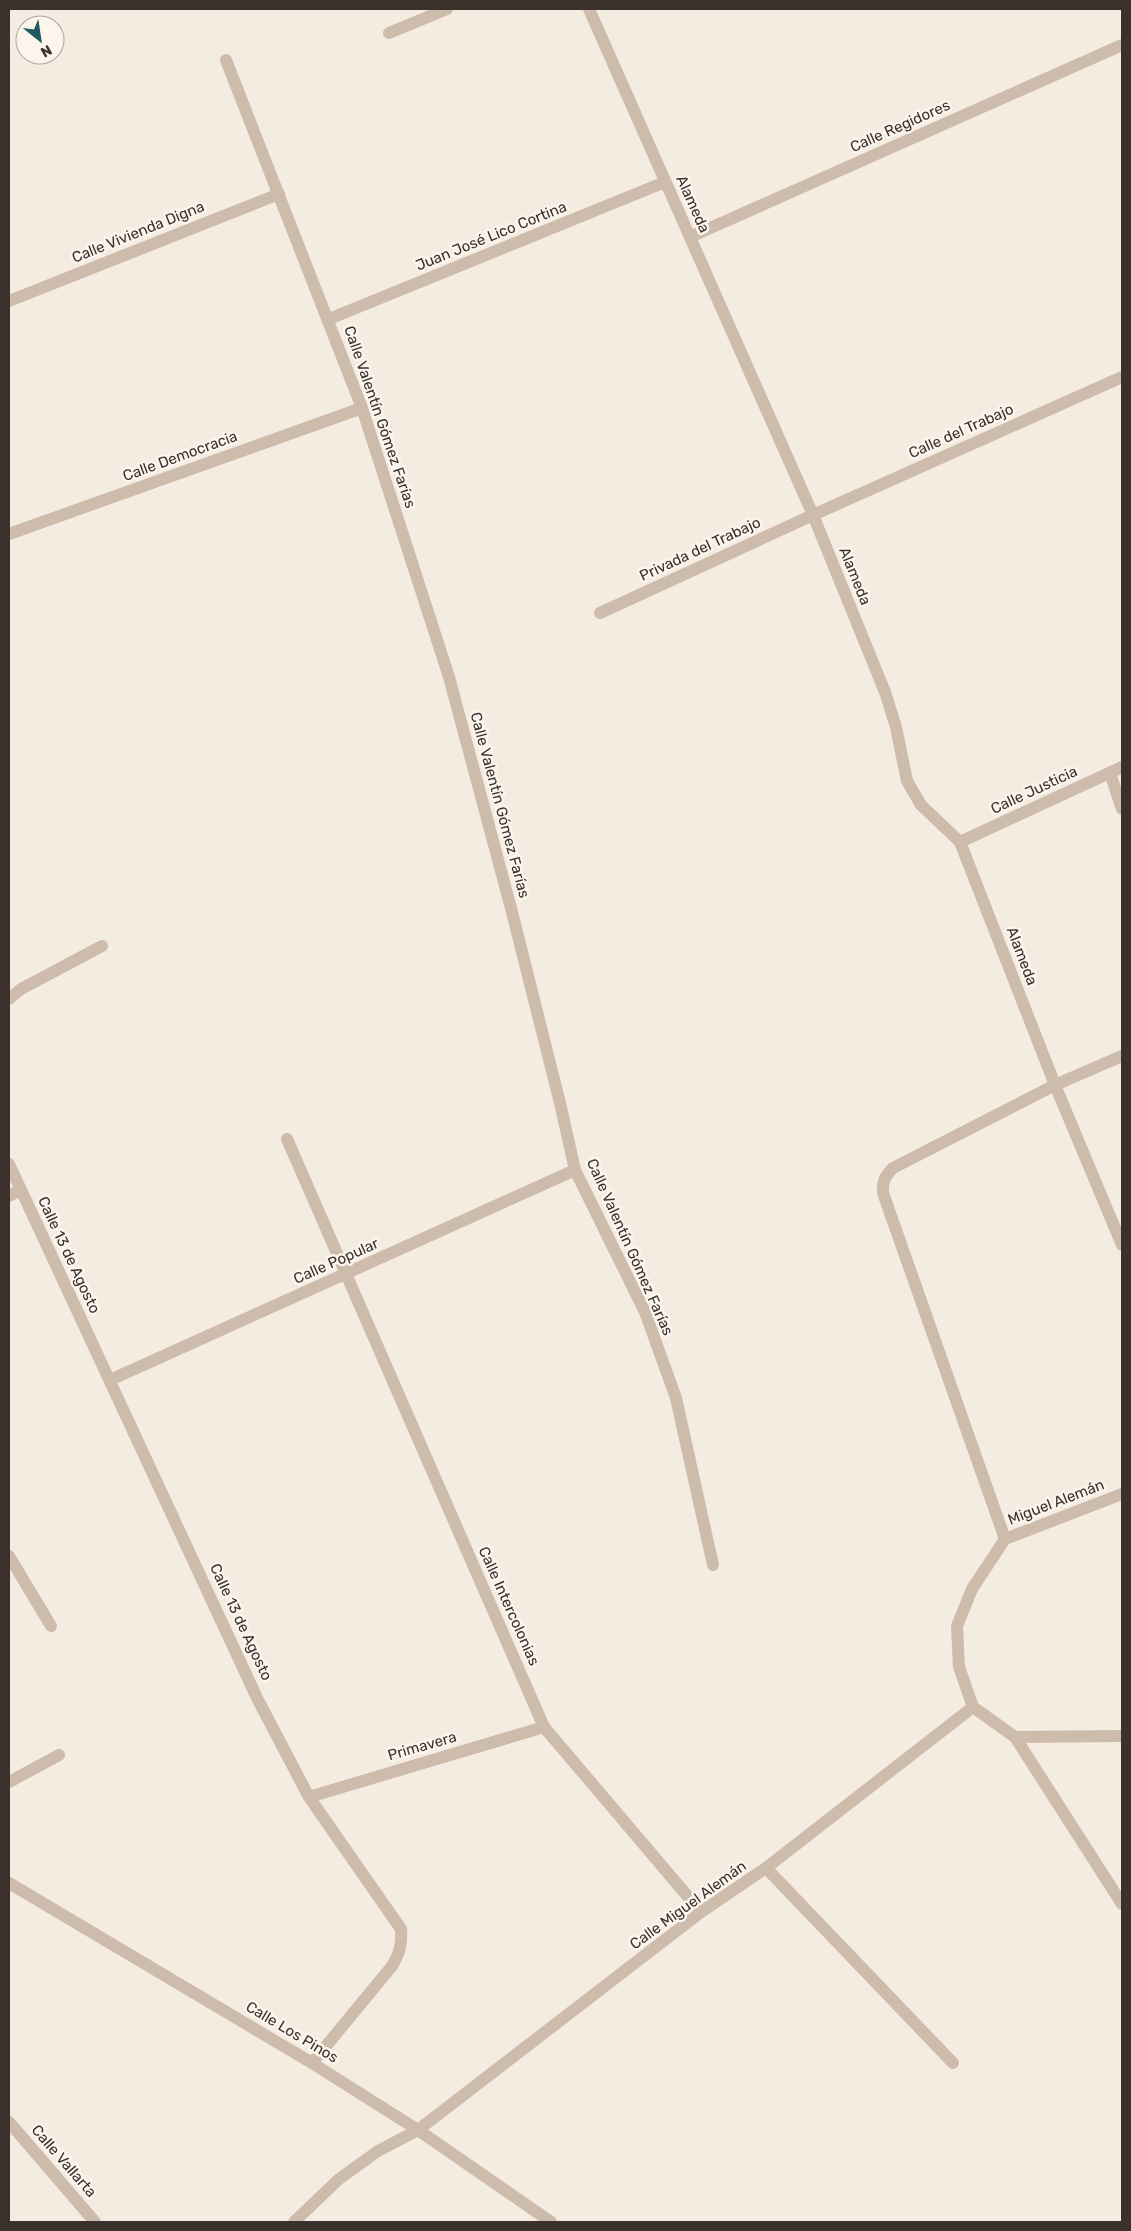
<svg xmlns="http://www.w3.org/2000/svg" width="1131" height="2231" font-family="Rubik,sans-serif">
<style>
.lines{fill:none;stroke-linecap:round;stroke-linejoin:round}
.minor{stroke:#cdbbac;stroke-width:12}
.labels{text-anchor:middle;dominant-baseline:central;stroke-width:5;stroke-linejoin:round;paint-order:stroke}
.street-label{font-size:15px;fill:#3b302b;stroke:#fbf5ee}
</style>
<rect width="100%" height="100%" fill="#f4ebe1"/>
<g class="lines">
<path class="minor" d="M 589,9 L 813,515 L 885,692 L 896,727 L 907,781 L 921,805 L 960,842 L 1055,1085 L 1122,1245
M 389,33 L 447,9
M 226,60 L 362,408 L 449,677 L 512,912 L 560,1103 L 575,1170 L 645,1312 L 676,1398 L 713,1565
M 690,237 L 1122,45
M 9,301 L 279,194
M 329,319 L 665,182
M 9,534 L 362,408
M 600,613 L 813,515 L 1122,377
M 1110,773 L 1122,809
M 960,842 L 1122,767
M 9,999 L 21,989 L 102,946
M 287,1139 L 544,1727 L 701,1912
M 9,1164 L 257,1698 L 309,1797 L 401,1929 C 402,1943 400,1953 392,1966 L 312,2063
M 9,1196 L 20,1190
M 110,1380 L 575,1170
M 1005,1539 L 883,1193 C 882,1182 885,1176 893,1168 L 1055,1085 L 1122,1056
M 9,1556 L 51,1626
M 973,1707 L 959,1667 L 957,1626 L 972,1589 L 1005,1539 L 1122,1494
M 1015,1737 L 1122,1904
M 9,1782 L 59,1755
M 309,1797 L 544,1727
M 766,1868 L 953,2063
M 9,1883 L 312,2063 L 418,2130 L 551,2222
M 9,2122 L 95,2222
M 294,2222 L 339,2179 L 378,2151 L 418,2130 L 701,1912 L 766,1868 L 973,1707 L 1015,1737 L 1122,1736"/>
</g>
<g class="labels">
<g class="street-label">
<text transform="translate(900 126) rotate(-24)">Calle Regidores</text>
<text transform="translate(693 204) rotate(66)">Alameda</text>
<text transform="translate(138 232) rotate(-22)">Calle Vivienda Digna</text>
<text transform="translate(491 236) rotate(-22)">Juan José Lico Cortina</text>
<text transform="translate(380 417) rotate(71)">Calle Valentín Gómez Farías</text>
<text transform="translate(961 431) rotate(-24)">Calle del Trabajo</text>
<text transform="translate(180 456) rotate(-20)">Calle Democracia</text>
<text transform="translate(700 549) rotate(-25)">Privada del Trabajo</text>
<text transform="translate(855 576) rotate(68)">Alameda</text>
<text transform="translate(1034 790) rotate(-25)">Calle Justicia</text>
<text transform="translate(500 805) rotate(75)">Calle Valentín Gómez Farías</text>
<text transform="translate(1022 956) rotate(69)">Alameda</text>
<text transform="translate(630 1247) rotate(66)">Calle Valentín Gómez Farías</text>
<text transform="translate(69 1255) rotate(65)">Calle 13 de Agosto</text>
<text transform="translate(336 1261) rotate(-24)">Calle Popular</text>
<text transform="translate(1056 1502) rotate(-21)">Miguel Alemán</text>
<text transform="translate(509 1606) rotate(66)">Calle Intercolonias</text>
<text transform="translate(241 1622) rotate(65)">Calle 13 de Agosto</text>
<text transform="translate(422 1746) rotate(-16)">Primavera</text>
<text transform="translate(688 1905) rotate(-36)">Calle Miguel Alemán</text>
<text transform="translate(292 2032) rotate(31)">Calle Los Pinos</text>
<text transform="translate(64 2161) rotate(49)">Calle Vallarta</text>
</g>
</g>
<rect width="1131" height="2231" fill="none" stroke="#3b302b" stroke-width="20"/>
<g transform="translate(40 40) rotate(150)"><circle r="24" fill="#fbf5ee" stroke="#aea6a0"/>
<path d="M0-4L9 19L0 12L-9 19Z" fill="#1f5a5e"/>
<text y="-8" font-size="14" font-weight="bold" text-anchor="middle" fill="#3b302b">N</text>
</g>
</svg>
